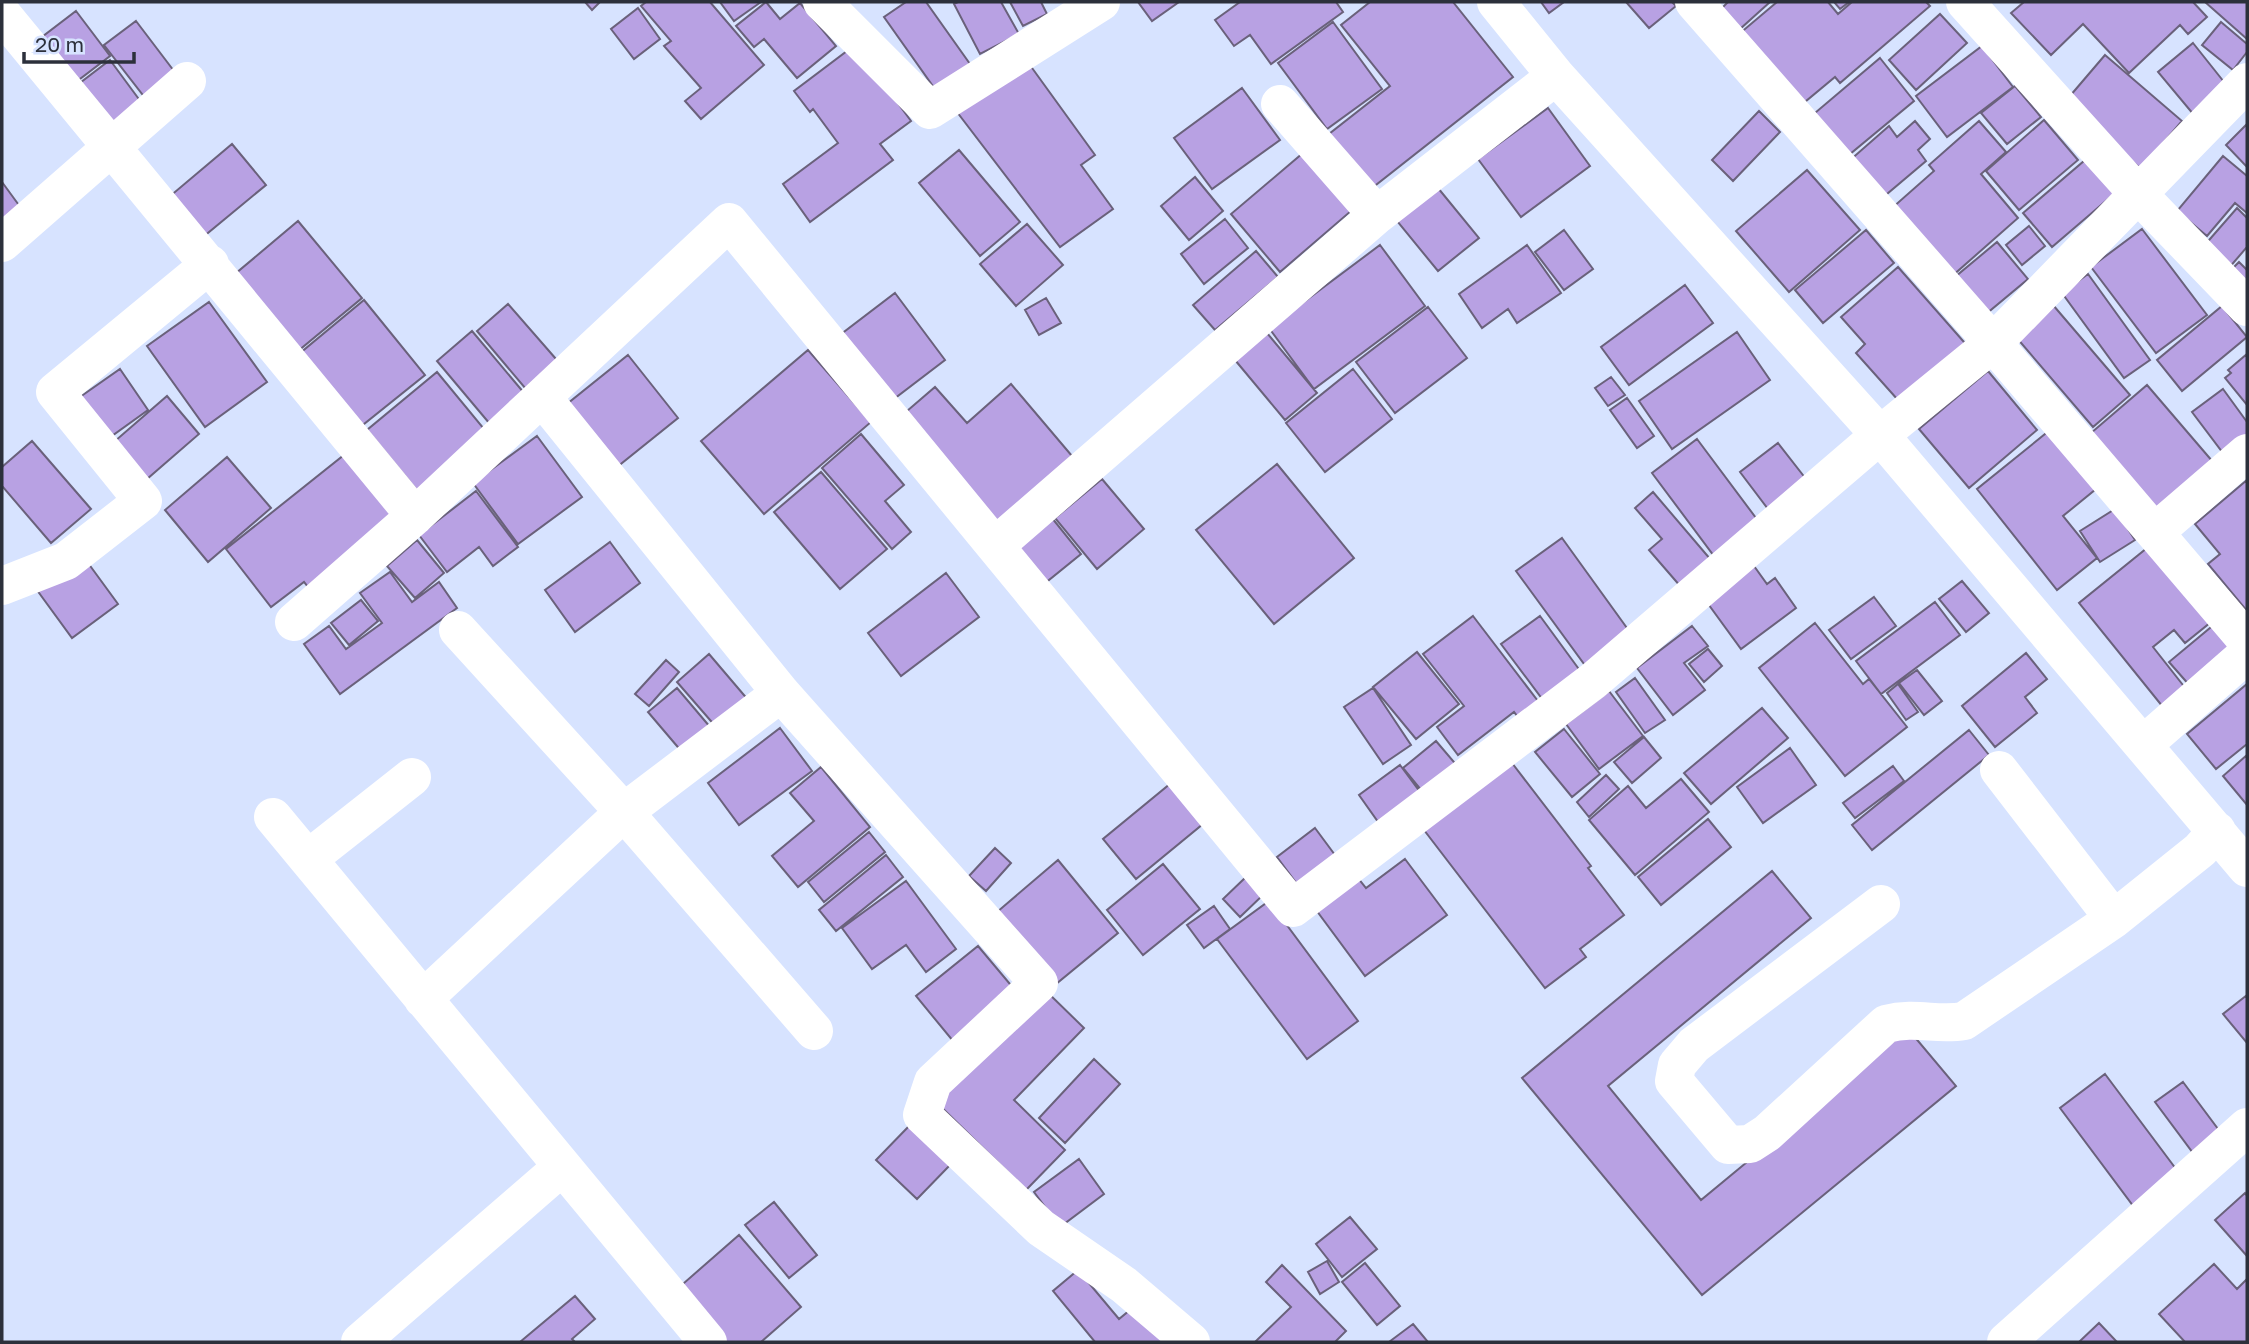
<svg xmlns="http://www.w3.org/2000/svg" width="2249" height="1344" font-family="'Golos Text',sans-serif">
<style>
.building{fill:#b8a1e3;stroke:#6a617b;stroke-width:2}
.lines{fill:none;stroke-linecap:round;stroke-linejoin:round}
.minor{stroke:#fff;stroke-width:38}
</style>
<rect width="100%" height="100%" fill="#d7e3ff"/>
<path class="building" d="M 585,2 L 600,2 L 592,10 Z
M 646,2 L 710,2 L 764,65 L 701,119 L 685,101 L 701,88 L 664,46 L 671,41 L 641,6 Z
M 720,2 L 761,2 L 734,21 Z
M 766,2 L 780,19 L 800,3 L 836,46 L 797,78 L 764,39 L 754,47 L 736,26 Z
M 906,2 L 926,2 L 970,64 L 935,89 L 884,17 Z
M 958,2 L 1001,2 L 1019,34 L 980,54 L 954,4 Z
M 1010,2 L 1041,2 L 1047,14 L 1023,26 Z
M 1138,2 L 1179,2 L 1152,21 Z
M 1240,2 L 1336,2 L 1343,12 L 1271,64 L 1250,35 L 1234,46 L 1215,20 Z
M 1370,2 L 1453,2 L 1513,77 L 1372,188 L 1329,134 L 1390,86 L 1341,25 Z
M 1541,2 L 1564,2 L 1549,13 Z
M 1626,2 L 1672,2 L 1676,6 L 1649,28 Z
M 1728,2 L 1770,2 L 1740,29 L 1721,9 Z
M 1777,2 L 1828,2 L 1838,14 L 1852,2 L 1926,2 L 1930,6 L 1840,83 L 1835,77 L 1800,106 L 1739,34 Z
M 1834,2 L 1849,2 L 1840,9 Z
M 2024,2 L 2193,2 L 2207,17 L 2188,34 L 2180,25 L 2129,73 L 2083,24 L 2051,55 L 2011,13 Z
M 2205,2 L 2247,2 L 2247,39 Z
M 638,8 L 660,39 L 634,59 L 611,29 Z
M 76,11 L 110,56 L 72,85 L 38,40 Z
M 1940,14 L 1967,43 L 1916,90 L 1889,60 Z
M 136,21 L 177,75 L 146,99 L 104,45 Z
M 1333,22 L 1382,89 L 1327,129 L 1278,63 Z
M 2221,22 L 2247,44 L 2247,52 L 2233,70 L 2202,45 Z
M 2193,43 L 2228,87 L 2194,115 L 2158,72 Z
M 855,45 L 911,121 L 880,144 L 893,160 L 810,222 L 783,184 L 838,143 L 813,109 L 810,112 L 794,91 Z
M 1982,46 L 2013,87 L 1947,137 L 1916,96 Z
M 2105,55 L 2182,121 L 2141,169 L 2064,103 Z
M 1880,58 L 1914,101 L 1844,159 L 1809,118 Z
M 110,60 L 141,102 L 107,128 L 76,86 Z
M 1027,61 L 1095,155 L 1081,165 L 1113,209 L 1060,247 L 957,112 Z
M 2015,86 L 2041,117 L 2007,144 L 1981,113 Z
M 1242,88 L 1280,140 L 1212,189 L 1174,138 Z
M 1548,108 L 1590,166 L 1521,217 L 1478,159 Z
M 1759,111 L 1780,132 L 1733,181 L 1712,160 Z
M 2044,120 L 2078,160 L 2019,210 L 1986,171 Z
M 1915,121 L 1930,139 L 1918,150 L 1926,161 L 1881,199 L 1849,161 L 1889,126 L 1897,137 Z
M 1979,121 L 2006,152 L 1981,174 L 2018,218 L 1951,277 L 1892,208 L 1934,171 L 1929,165 Z
M 2247,124 L 2247,167 L 2226,145 Z
M 232,144 L 266,185 L 203,237 L 169,197 Z
M 959,150 L 1020,222 L 980,256 L 919,183 Z
M 1303,153 L 1351,211 L 1280,272 L 1231,214 Z
M 2091,155 L 2121,188 L 2052,247 L 2023,213 Z
M 2223,156 L 2247,176 L 2247,213 L 2235,203 L 2207,236 L 2177,211 Z
M 1807,170 L 1860,230 L 1789,292 L 1736,231 Z
M 1195,177 L 1223,211 L 1189,240 L 1161,206 Z
M 2,182 L 21,208 L 2,223 Z
M 1438,188 L 1479,238 L 1438,271 L 1397,221 Z
M 2237,208 L 2247,218 L 2247,247 L 2228,269 L 2203,247 Z
M 1225,219 L 1248,248 L 1204,284 L 1181,254 Z
M 298,221 L 362,298 L 298,351 L 235,274 Z
M 1027,224 L 1063,265 L 1016,306 L 980,264 Z
M 2029,226 L 2045,246 L 2022,265 L 2006,245 Z
M 2142,229 L 2207,315 L 2156,353 L 2091,267 Z
M 1564,230 L 1593,269 L 1564,290 L 1535,252 Z
M 1866,230 L 1894,263 L 1823,323 L 1795,290 Z
M 1997,242 L 2028,279 L 1986,314 L 1955,277 Z
M 1380,245 L 1425,306 L 1314,389 L 1269,328 Z
M 1527,245 L 1561,293 L 1517,323 L 1508,309 L 1482,328 L 1459,294 Z
M 1256,251 L 1278,277 L 1215,330 L 1193,305 Z
M 2239,262 L 2247,270 L 2247,285 L 2231,270 Z
M 1898,267 L 1971,350 L 1906,409 L 1856,353 L 1865,344 L 1841,317 Z
M 2088,274 L 2150,360 L 2124,378 L 2062,293 Z
M 1685,285 L 1713,323 L 1629,385 L 1601,347 Z
M 895,293 L 945,360 L 886,405 L 836,338 Z
M 1046,298 L 1061,323 L 1039,335 L 1025,310 Z
M 364,300 L 425,375 L 359,428 L 299,354 Z
M 209,302 L 267,382 L 205,427 L 147,346 Z
M 508,304 L 563,367 L 531,395 L 477,331 Z
M 2053,305 L 2130,395 L 2093,427 L 2016,337 Z
M 2222,306 L 2247,337 L 2182,391 L 2157,360 Z
M 1428,307 L 1467,358 L 1395,413 L 1356,362 Z
M 472,331 L 530,400 L 495,430 L 437,361 Z
M 1737,332 L 1770,380 L 1672,449 L 1639,401 Z
M 1267,333 L 1317,393 L 1285,420 L 1235,360 Z
M 808,350 L 871,422 L 764,514 L 701,441 Z
M 2247,354 L 2247,405 L 2225,378 L 2231,373 L 2228,370 Z
M 628,355 L 678,418 L 617,467 L 567,404 Z
M 120,369 L 148,410 L 109,438 L 80,397 Z
M 1353,369 L 1392,419 L 1325,472 L 1286,423 Z
M 1988,371 L 2037,430 L 1969,488 L 1919,429 Z
M 437,372 L 494,441 L 424,499 L 367,430 Z
M 1611,377 L 1625,395 L 1608,406 L 1595,388 Z
M 1011,384 L 1072,456 L 996,527 L 900,417 L 935,387 L 967,423 Z
M 2147,385 L 2213,462 L 2158,510 L 2091,433 Z
M 2223,389 L 2247,422 L 2247,435 L 2223,453 L 2192,412 Z
M 167,396 L 199,434 L 147,479 L 115,441 Z
M 1627,398 L 1654,436 L 1637,448 L 1610,410 Z
M 2050,430 L 2096,489 L 2063,516 L 2097,558 L 2057,590 L 1977,489 Z
M 861,434 L 904,485 L 885,501 L 911,532 L 892,549 L 822,468 Z
M 537,436 L 582,497 L 518,544 L 473,483 Z
M 1697,439 L 1759,522 L 1714,556 L 1652,473 Z
M 32,441 L 91,509 L 51,543 L 2,486 L 2,467 Z
M 1778,443 L 1806,479 L 1768,509 L 1740,472 Z
M 344,455 L 398,523 L 312,592 L 304,582 L 271,607 L 226,549 Z
M 227,457 L 271,508 L 208,562 L 165,510 Z
M 1277,464 L 1354,558 L 1274,624 L 1196,530 Z
M 821,472 L 887,549 L 840,589 L 774,512 Z
M 1102,479 L 1144,529 L 1097,569 L 1055,518 Z
M 2247,480 L 2247,611 L 2208,564 L 2220,554 L 2195,524 Z
M 476,491 L 518,547 L 493,566 L 479,547 L 447,572 L 419,535 Z
M 1653,492 L 1711,560 L 1681,587 L 1649,550 L 1662,539 L 1635,508 Z
M 2115,509 L 2135,540 L 2100,562 L 2080,531 Z
M 1052,518 L 1081,554 L 1044,584 L 1014,548 Z
M 1562,538 L 1632,635 L 1587,668 L 1516,571 Z
M 417,540 L 444,573 L 415,598 L 387,566 Z
M 610,542 L 640,583 L 575,632 L 545,590 Z
M 2152,544 L 2211,622 L 2185,643 L 2174,630 L 2153,647 L 2190,694 L 2167,712 L 2079,603 Z
M 80,552 L 118,604 L 72,638 L 34,586 Z
M 1754,566 L 1767,584 L 1775,578 L 1796,608 L 1741,649 L 1706,601 Z
M 390,572 L 412,602 L 439,582 L 457,608 L 340,694 L 304,644 L 329,626 L 346,649 L 382,623 L 360,593 Z
M 946,573 L 979,617 L 901,676 L 868,633 Z
M 1962,581 L 1989,613 L 1966,632 L 1939,599 Z
M 1874,597 L 1896,626 L 1851,659 L 1829,630 Z
M 361,600 L 378,621 L 349,645 L 331,623 Z
M 1935,602 L 1960,635 L 1881,694 L 1856,661 Z
M 1473,616 L 1541,705 L 1521,721 L 1514,712 L 1458,755 L 1437,727 L 1464,706 L 1423,654 Z
M 1540,616 L 1581,672 L 1543,700 L 1501,644 Z
M 1815,623 L 1863,684 L 1869,679 L 1907,727 L 1845,776 L 1759,668 Z
M 2216,623 L 2237,648 L 2191,687 L 2169,662 Z
M 1692,626 L 1708,646 L 1684,663 L 1705,690 L 1673,715 L 1637,668 Z
M 1708,649 L 1722,666 L 1704,682 L 1689,664 Z
M 1417,652 L 1459,704 L 1416,739 L 1373,687 Z
M 2026,653 L 2047,679 L 2025,697 L 2037,713 L 1995,747 L 1962,706 Z
M 709,654 L 749,701 L 717,728 L 677,682 Z
M 666,660 L 679,672 L 649,706 L 635,694 Z
M 1917,670 L 1942,701 L 1924,715 L 1899,683 Z
M 1635,678 L 1665,720 L 1645,733 L 1616,692 Z
M 1898,684 L 1918,712 L 1906,720 L 1887,693 Z
M 2247,684 L 2247,744 L 2216,769 L 2187,734 Z
M 677,688 L 716,734 L 688,759 L 648,712 Z
M 1373,688 L 1411,745 L 1383,764 L 1344,707 Z
M 1609,691 L 1643,736 L 1599,769 L 1566,724 Z
M 1762,708 L 1788,738 L 1711,804 L 1684,773 Z
M 780,728 L 812,771 L 739,825 L 708,783 Z
M 1564,729 L 1600,774 L 1572,797 L 1535,752 Z
M 1969,730 L 1989,755 L 1872,850 L 1852,825 Z
M 1644,737 L 1661,758 L 1632,783 L 1614,762 Z
M 1436,741 L 1459,768 L 1426,796 L 1403,768 Z
M 1790,748 L 1816,785 L 1763,823 L 1737,787 Z
M 2247,755 L 2247,805 L 2223,776 Z
M 1512,763 L 1591,866 L 1588,868 L 1624,915 L 1580,949 L 1586,957 L 1545,988 L 1424,830 Z
M 1400,765 L 1423,796 L 1381,826 L 1359,795 Z
M 1893,766 L 1904,781 L 1855,818 L 1843,803 Z
M 821,767 L 870,827 L 798,887 L 772,856 L 814,821 L 790,793 Z
M 1606,775 L 1619,789 L 1589,817 L 1577,802 Z
M 1176,779 L 1209,819 L 1136,879 L 1103,839 Z
M 1681,779 L 1709,812 L 1635,875 L 1589,820 L 1628,786 L 1646,808 Z
M 1708,819 L 1731,847 L 1661,905 L 1638,877 Z
M 1315,828 L 1335,855 L 1297,884 L 1277,857 Z
M 869,832 L 885,852 L 824,902 L 808,882 Z
M 995,848 L 1011,863 L 986,891 L 969,876 Z
M 886,855 L 903,877 L 836,931 L 819,910 Z
M 1405,859 L 1447,915 L 1365,976 L 1308,899 L 1350,868 L 1366,888 Z
M 1058,860 L 1118,933 L 1056,984 L 997,912 Z
M 1163,864 L 1200,909 L 1143,955 L 1107,910 Z
M 1772,871 L 1811,918 L 1608,1086 L 1701,1200 L 1908,1029 L 1956,1086 L 1702,1295 L 1522,1078 Z
M 1247,876 L 1264,894 L 1240,917 L 1223,899 Z
M 906,881 L 956,949 L 926,972 L 906,945 L 872,969 L 842,928 Z
M 1269,901 L 1358,1021 L 1307,1059 L 1217,939 Z
M 1214,906 L 1230,929 L 1204,948 L 1187,925 Z
M 978,946 L 1020,996 L 958,1047 L 916,996 Z
M 1044,989 L 1084,1028 L 1014,1100 L 1065,1150 L 1026,1190 L 935,1101 Z
M 2247,995 L 2247,1043 L 2223,1014 Z
M 1094,1059 L 1120,1084 L 1065,1143 L 1039,1118 Z
M 2105,1074 L 2179,1173 L 2134,1207 L 2060,1108 Z
M 2183,1082 L 2227,1141 L 2199,1161 L 2155,1102 Z
M 912,1123 L 953,1162 L 917,1199 L 876,1160 Z
M 1079,1159 L 1104,1194 L 1060,1227 L 1034,1192 Z
M 2245,1193 L 2247,1196 L 2247,1256 L 2215,1220 Z
M 774,1202 L 817,1255 L 789,1278 L 745,1225 Z
M 1350,1217 L 1377,1249 L 1342,1277 L 1316,1244 Z
M 739,1235 L 801,1307 L 761,1342 L 721,1342 L 676,1290 Z
M 1327,1261 L 1339,1282 L 1320,1294 L 1308,1272 Z
M 1365,1263 L 1400,1306 L 1377,1325 L 1342,1282 Z
M 2214,1264 L 2237,1289 L 2247,1279 L 2247,1342 L 2185,1342 L 2159,1314 Z
M 1282,1265 L 1346,1331 L 1335,1342 L 1255,1342 L 1291,1307 L 1266,1282 Z
M 1078,1270 L 1119,1319 L 1136,1305 L 1166,1342 L 1095,1342 L 1053,1291 Z
M 575,1296 L 595,1319 L 572,1339 L 575,1342 L 520,1342 Z
M 2099,1323 L 2117,1342 L 2079,1342 Z
M 1413,1324 L 1428,1342 L 1389,1342 Z"/>
<g class="lines">
<path class="minor" d="M 822,2 L 930,110 L 1101,2
M 1496,2 L 1556,76 L 1880,435 L 2247,868
M 1694,2 L 1993,343 L 2247,641
M 1965,2 L 2139,195 L 2247,307
M 2,14 L 415,516
M 1280,104 L 1377,215
M 2,243 L 187,81
M 542,397 L 729,222 L 995,546 L 1377,215 L 1556,76
M 2155,532 L 2247,453
M 995,546 L 1293,908 L 1593,681 L 1880,435 L 1993,343 L 2247,82
M 2,586 L 66,561 L 143,501 L 55,392 L 210,264
M 294,622 L 415,516 L 542,397 L 781,693 L 1039,983 L 933,1082 L 922,1115 L 1041,1228 L 1124,1285 L 1191,1342
M 458,630 L 624,812 L 814,1031
M 2144,744 L 2247,654
M 1999,770 L 2114,919
M 273,817 L 708,1342
M 308,859 L 412,777
M 1881,904 L 1694,1045 L 1677,1065 L 1674,1081 L 1728,1145 L 1750,1144 L 1767,1133 L 1886,1024 C 1917,1016 1936,1026 1964,1021 L 2114,919 L 2200,850 L 2217,831
M 423,999 L 624,812 L 781,693
M 360,1342 L 562,1167
M 2006,1342 L 2247,1127"/>
</g>
<rect width="2249" height="1344" fill="none" stroke="#2c303b" stroke-width="7"/>
<path d="M24 52v10h110v-10" fill="none" stroke="#2c303b" stroke-width="3.5"/>
<text x="35" y="52" font-size="21" fill="#2c303b" stroke="#d7e3ff" stroke-width="5" paint-order="stroke">20 m</text>
</svg>
